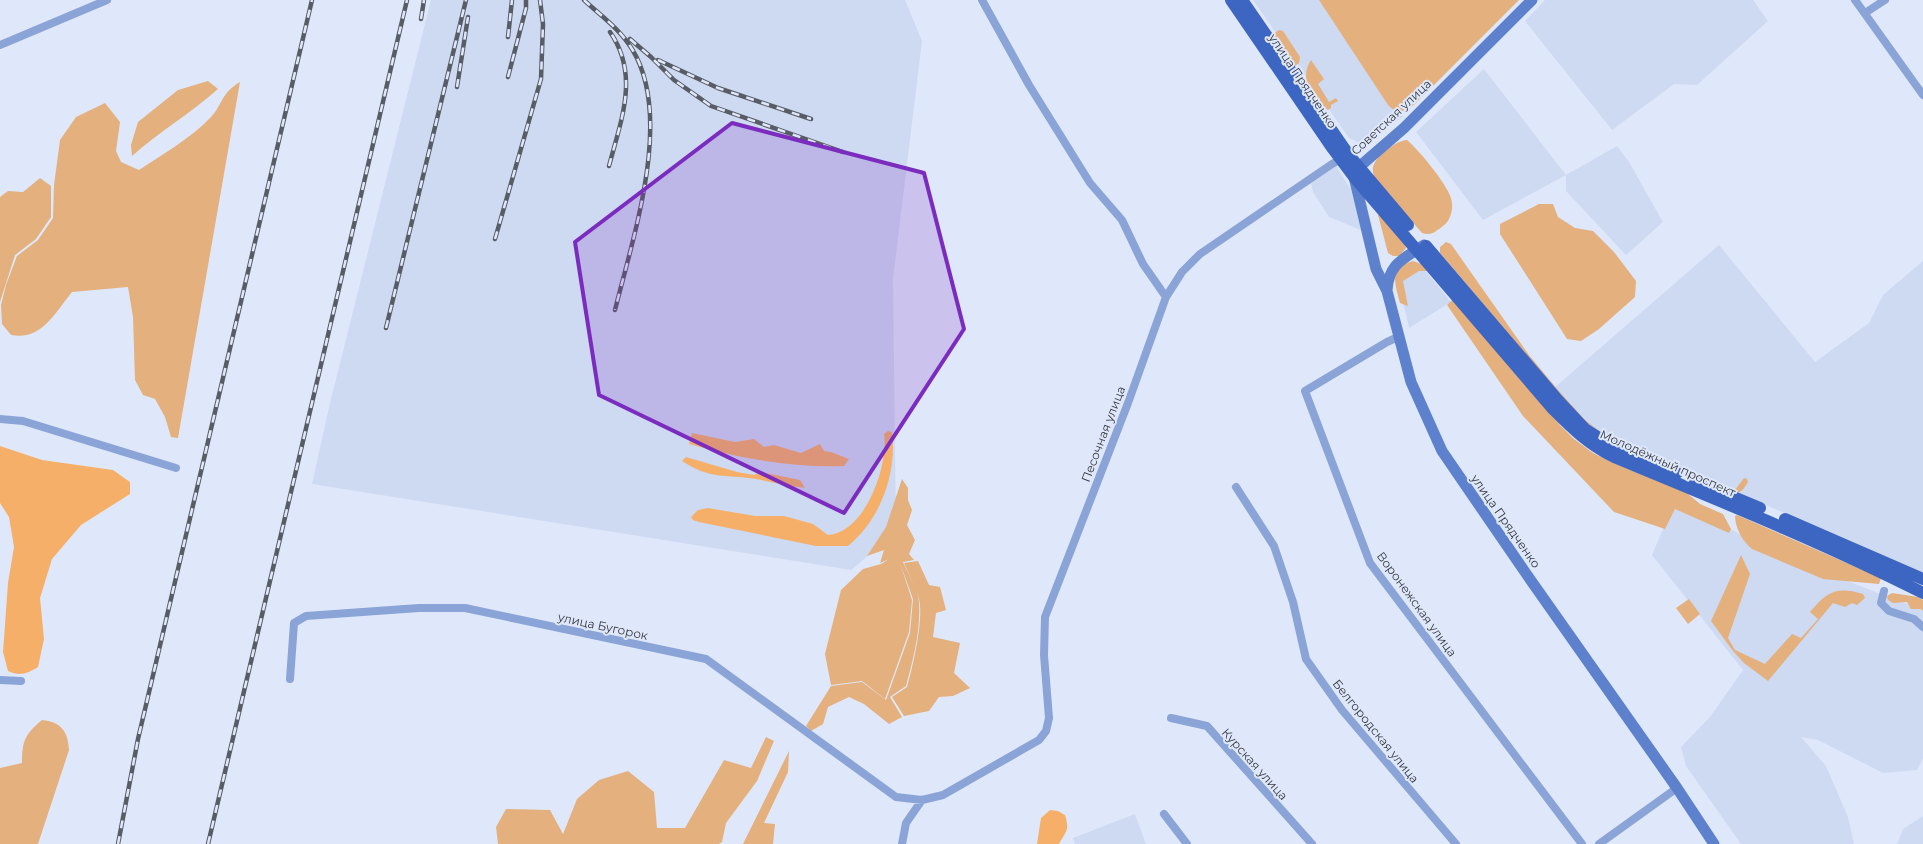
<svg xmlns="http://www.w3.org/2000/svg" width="1923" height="844" font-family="Montserrat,sans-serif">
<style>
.built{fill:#cedaf2}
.green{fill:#e3b07e}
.water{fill:#f5af69}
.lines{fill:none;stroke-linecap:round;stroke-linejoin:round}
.street{stroke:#8ba4d7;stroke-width:8}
.secondary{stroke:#5d81cc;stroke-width:11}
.primary{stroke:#3d66c3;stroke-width:12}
.rail-casing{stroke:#585c65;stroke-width:4.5}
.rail{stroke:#dfe8fa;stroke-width:2.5;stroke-dasharray:8;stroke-linecap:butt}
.marked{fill:#7b2cbf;fill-opacity:0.2;stroke:#7b2cbf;stroke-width:4;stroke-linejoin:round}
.labels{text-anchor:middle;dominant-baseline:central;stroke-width:4;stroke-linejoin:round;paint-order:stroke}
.street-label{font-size:12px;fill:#363940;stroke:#dfe8fa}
</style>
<rect width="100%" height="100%" fill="#dfe8fa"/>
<path class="built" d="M 431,0 L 905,0 L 922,41 L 893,279 L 896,532 L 851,570 L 312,484 L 330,403 Z
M 1253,0 L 1326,0 L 1403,117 L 1362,144 L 1349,138 Z
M 1545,0 L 1753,0 L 1768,21 L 1697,85 L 1674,84 L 1612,130 L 1525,21 Z
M 1484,69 L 1566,175 L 1617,146 L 1629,162 L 1663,222 L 1626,255 L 1566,191 L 1566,175 L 1483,220 L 1416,132 Z
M 1335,164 L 1351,190 L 1361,230 L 1329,217 L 1313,192 L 1311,183 Z
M 1719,245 L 1815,362 L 1869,323 L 1883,295 L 1923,261 L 1923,574 L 1840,536 L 1648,456 L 1596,431 L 1554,388 Z
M 1424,269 L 1451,302 L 1409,328 L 1398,281 L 1405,275 Z
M 1690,505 L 1763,548 L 1896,600 L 1923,609 L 1923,758 L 1917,770 L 1883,773 L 1818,740 L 1801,737 L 1826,766 L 1848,817 L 1854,844 L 1741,844 L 1686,766 L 1681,747 L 1710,717 L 1743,670 L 1652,555 L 1673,506 Z
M 1135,814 L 1146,844 L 1075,844 L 1073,838 Z
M 1923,816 L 1923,844 L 1897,844 L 1903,829 Z"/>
<path class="green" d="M 1319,0 L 1519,0 L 1415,104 C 1406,112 1397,115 1388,105 Z
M 1279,30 L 1283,31 L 1300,57 L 1299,63 L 1295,66 L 1273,37 L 1273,34 Z
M 1311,60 L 1324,79 L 1318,84 L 1329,102 L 1336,98 L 1338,101 L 1331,105 L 1331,108 L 1328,110 C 1313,99 1298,79 1311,60 Z
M 208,81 L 218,89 C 191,113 159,132 132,156 L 131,145 L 138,122 L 178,90 Z
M 240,82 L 178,438 L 171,437 L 165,417 L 155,399 L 143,395 L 135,380 L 133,317 L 128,287 L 72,292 C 55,313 41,341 11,335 L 2,324 L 1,305 L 6,285 L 17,256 L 38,240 L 53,218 L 54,185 L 60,140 L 76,117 L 105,103 L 120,122 L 116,151 L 121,162 L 139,170 C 163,154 191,138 211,117 C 223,104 221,93 240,82 Z
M 1407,140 C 1418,149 1447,184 1451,198 C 1454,208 1451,220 1443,226 C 1435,232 1431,236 1422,233 L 1375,179 C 1374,175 1372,172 1373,167 C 1376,156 1395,141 1407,140 Z
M 40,178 L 51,186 L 51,217 L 36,239 L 15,255 L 0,302 L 0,197 L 8,191 L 23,192 Z
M 1539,204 L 1553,204 L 1558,217 L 1575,228 L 1593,231 L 1614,252 L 1636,281 L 1635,297 L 1599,329 L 1581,341 L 1567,339 L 1500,234 L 1500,224 Z
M 1378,215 L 1381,215 L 1404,242 L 1406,248 L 1399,256 L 1393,256 L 1388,253 Z
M 1446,242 L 1451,244 L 1529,355 L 1558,390 L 1584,419 L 1599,431 L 1627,446 L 1735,490 L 1744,478 L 1747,479 L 1748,482 C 1743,490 1741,494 1731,493 L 1615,443 L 1580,418 L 1440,253 L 1440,247 Z
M 1413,261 L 1424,265 L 1428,271 L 1419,271 L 1403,281 L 1408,306 L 1400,303 C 1395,283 1388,268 1413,261 Z
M 1453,299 L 1560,425 L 1574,439 L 1593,453 L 1611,462 L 1687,493 L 1700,504 L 1723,514 L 1731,529 L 1729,533 L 1675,509 L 1665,529 L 1614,512 L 1523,416 L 1447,305 Z
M 902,479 L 908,488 L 908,500 L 912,510 L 907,525 L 915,540 L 909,554 L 914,560 L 903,562 C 908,574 918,589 919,602 C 921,630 913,660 906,686 L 890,697 L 902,717 L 889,724 L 864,704 L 849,697 L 828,707 L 823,724 L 811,731 L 806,726 L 831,686 L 862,682 L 886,700 L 910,633 L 913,599 L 900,563 L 912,600 L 909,632 L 885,699 L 862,681 L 831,685 L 825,654 L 841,590 L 863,569 L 881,564 L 889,559 L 880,563 L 884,550 L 867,556 L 886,527 Z
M 1737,515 L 1881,578 L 1879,584 L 1823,579 L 1752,549 C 1743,542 1735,528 1735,516 Z
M 1741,555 L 1750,574 L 1728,638 L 1735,650 L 1765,664 L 1792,634 L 1801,638 L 1818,619 L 1810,612 C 1827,592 1836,586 1863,594 L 1865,598 L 1857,605 L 1852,603 L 1845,607 L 1833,603 L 1768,681 L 1744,663 L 1733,651 L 1711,621 Z
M 918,561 L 929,585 L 940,587 L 946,610 L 936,613 L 933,637 L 960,643 L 954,673 L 970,688 L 953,696 L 939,697 L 929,711 L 904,716 L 892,697 L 907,687 C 913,667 924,618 919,599 C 916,587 909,575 904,563 Z
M 1892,593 L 1918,597 L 1923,600 L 1923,611 L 1921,609 L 1911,609 L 1907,602 L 1893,603 L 1888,600 L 1887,596 Z
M 1689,599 L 1700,614 L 1688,624 L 1676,608 Z
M 42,720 C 61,722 68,731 69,750 L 38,844 L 0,844 L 0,768 L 22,763 C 22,741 25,734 42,720 Z
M 766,737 L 774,741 L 757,781 L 726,823 L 722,842 L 719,844 L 498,844 L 496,827 L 506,809 L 550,810 L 563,834 L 577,799 L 599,780 L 628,771 L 654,792 L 657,828 L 685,828 L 724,760 L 751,768 Z
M 789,751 L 788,772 L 764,823 L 775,824 L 773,844 L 743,844 Z"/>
<path class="water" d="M 888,431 L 892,432 C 897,473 881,519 848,546 L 816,546 L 699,522 L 693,520 L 691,517 L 698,510 L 708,508 L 755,516 L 784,516 L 813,524 L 828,535 C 865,533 889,465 884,434 Z
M 692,433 L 735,442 L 754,439 L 764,447 L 774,445 L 801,453 L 820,444 L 824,451 L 831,452 L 849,459 L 844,466 C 793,468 738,458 689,444 Z
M 0,446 L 42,460 L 113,470 L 130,482 L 130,494 L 81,525 L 52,559 L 40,598 L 44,639 L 38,667 C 28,673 20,677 8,671 L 3,652 L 8,583 L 14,547 L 9,517 L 0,503 Z
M 686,457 L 737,472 L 754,475 L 761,472 L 800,480 L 805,488 C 789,486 772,482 756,479 C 724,474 711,480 682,461 Z
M 1050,810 L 1058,811 L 1065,815 C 1070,831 1066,831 1059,844 L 1037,844 L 1041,818 Z"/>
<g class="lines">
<path class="street" d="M 1855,0 L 1923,95
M 1865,13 L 1885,0
M 0,45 L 107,0
M 1166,297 L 1182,272 L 1200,254 L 1332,164 L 1341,159 L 1343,160
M 1398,337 L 1387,342 L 1305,391 L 1370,563 L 1582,844
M 0,419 L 23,421 L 176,468
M 1236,487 L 1274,546 L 1293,602 L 1306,659 L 1342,710 L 1456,844
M 1884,591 L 1881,603 L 1889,611 L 1914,619 L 1923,627
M 290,679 L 294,623 L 306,616 L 419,608 L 465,608 L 706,659 L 896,797 L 922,800 L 943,795 L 1039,740 L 1046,731 L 1049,718 L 1044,655 L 1045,617 L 1128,403 L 1166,297 L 1143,264 L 1122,220 L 1090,183 L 1029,85 L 982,0
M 0,680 L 21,681
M 1171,718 L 1207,726 L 1312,844
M 1164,814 L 1187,844
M 902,844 L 906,823 L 922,800
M 1599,844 L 1677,788"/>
<path class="secondary" d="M 1532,0 L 1404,128 L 1359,167 L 1354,177 L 1376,269 L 1387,291 L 1411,382 L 1442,451 L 1525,572 L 1677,788 L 1714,844
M 1387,290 C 1389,263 1404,259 1424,245"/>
<path class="primary" d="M 1231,0 L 1333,149 L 1354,177 L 1553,409 C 1573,429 1588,444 1614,457 C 1718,500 1822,542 1923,593
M 1242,0 L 1348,154 L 1408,225
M 1426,246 L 1556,398 L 1585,429 L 1607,443 L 1677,473
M 1695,481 L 1760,508
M 1785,519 L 1923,579"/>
<defs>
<path id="rail" d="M 584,0 C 600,15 620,29 632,49 C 674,117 633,237 615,310
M 421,19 L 424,0
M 508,37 L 512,0
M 630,39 L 651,57 L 674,80 L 711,106 L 843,152
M 658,60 L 718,88 L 811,119
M 508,77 L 526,8 L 526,0
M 457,87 L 468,17
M 609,166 C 621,120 640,75 610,32
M 495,239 L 541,79 L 543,24 L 540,0
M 386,328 L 466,0
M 118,844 L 138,739 L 312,0
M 208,844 L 407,0"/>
</defs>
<use href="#rail" class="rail-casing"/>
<use href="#rail" class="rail"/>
</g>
<path class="marked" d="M 732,123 L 924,173 L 964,329 L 844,513 L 599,395 L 575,242 Z"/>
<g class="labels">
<g class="street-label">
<text transform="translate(1303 81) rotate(56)">улица Прядченко</text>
<text transform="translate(1391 117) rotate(-43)">Советская улица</text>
<text transform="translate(1103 434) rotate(-69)">Песочная улица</text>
<text transform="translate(1668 463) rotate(24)">Молодёжный проспект</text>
<text transform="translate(1506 521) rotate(55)">улица Прядченко</text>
<text transform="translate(1417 604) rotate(54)">Воронежская улица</text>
<text transform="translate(603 626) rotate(12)">улица Бугорок</text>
<text transform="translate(1376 731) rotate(51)">Белгородская улица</text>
<text transform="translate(1255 764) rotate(48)">Курская улица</text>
</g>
</g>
</svg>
